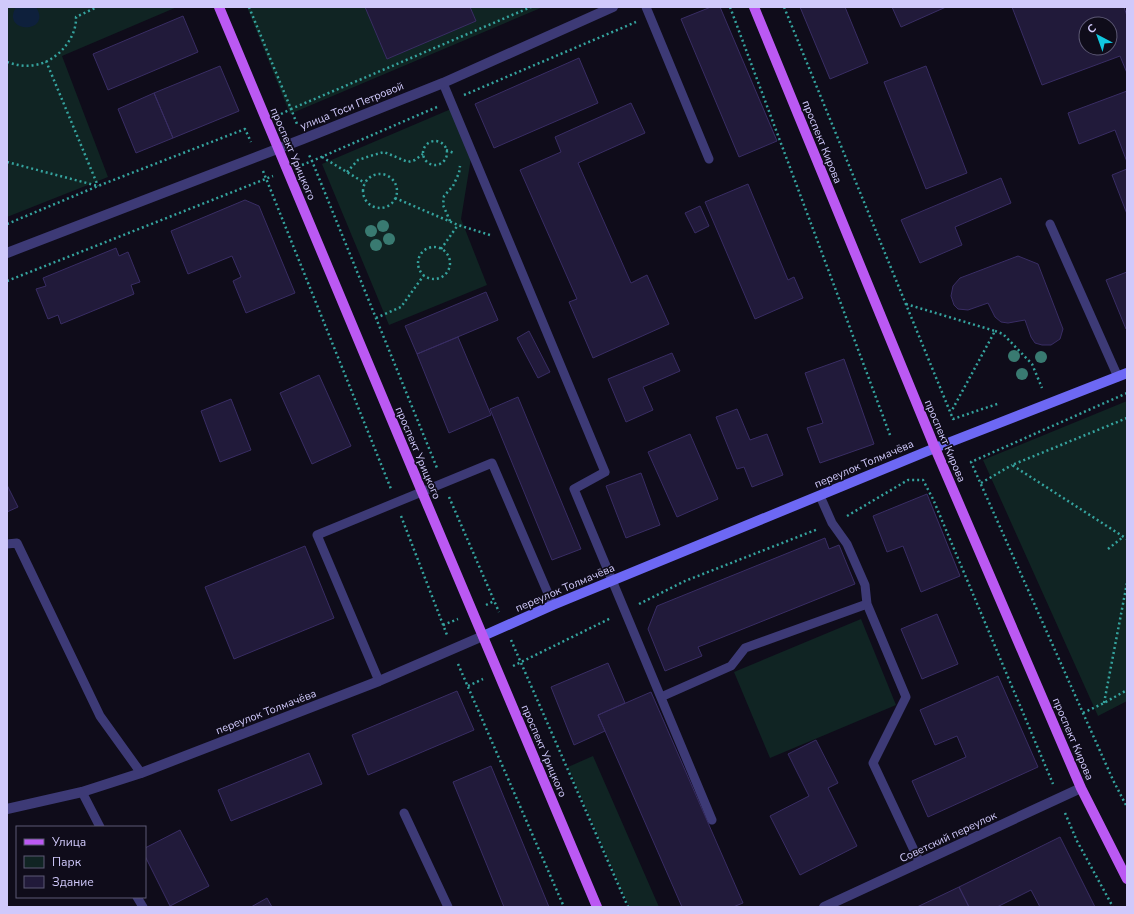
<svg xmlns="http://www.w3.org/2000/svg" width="1134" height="914" font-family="'Nunito Sans',sans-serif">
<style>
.green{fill:#102423}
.water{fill:#0e203c}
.building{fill:#211a3a;stroke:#392d64;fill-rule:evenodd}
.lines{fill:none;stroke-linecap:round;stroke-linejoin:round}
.path{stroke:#35a39e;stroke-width:2.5;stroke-dasharray:2 3;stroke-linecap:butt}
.service{stroke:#3d3a76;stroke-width:9}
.minor{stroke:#3d3a76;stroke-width:10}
.secondary{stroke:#6d68f4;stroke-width:10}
.primary{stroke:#bb59f3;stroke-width:10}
.tree{fill:#397a71}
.labels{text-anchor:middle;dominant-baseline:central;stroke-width:3.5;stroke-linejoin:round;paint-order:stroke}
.street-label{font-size:11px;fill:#d0c9fb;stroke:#0f0c1a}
</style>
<rect width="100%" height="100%" fill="#0f0c1a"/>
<path class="green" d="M 7,7 L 177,7 L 62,56 L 108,177 L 7,217 Z
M 247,7 L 543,7 L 290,114 Z
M 451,109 L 471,158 L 461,219 L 487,285 L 389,325 L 322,164 Z
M 1127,401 L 1127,701 L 1098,716 L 983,460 Z
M 861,619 L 896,705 L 770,758 L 734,672 Z
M 593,756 L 659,907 L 629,907 L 568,767 Z"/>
<path class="water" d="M 16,7 L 36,7 C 53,34 0,34 16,7 Z"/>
<path class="building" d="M 365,7 L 470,7 L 476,21 L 387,59 Z
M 711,7 L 720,7 L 777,141 L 739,157 L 681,19 Z
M 800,7 L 845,7 L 868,63 L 830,79 Z
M 892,7 L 946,7 L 901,27 Z
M 1012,7 L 1124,7 L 1127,16 L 1127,73 L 1120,56 L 1042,85 ZM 1086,24 L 1110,24 L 1110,48 L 1086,48 Z
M 183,16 L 198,52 L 108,90 L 93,54 Z
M 579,58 L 598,103 L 494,148 L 475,104 Z
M 220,66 L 239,111 L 173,138 L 154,93 Z
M 926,66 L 967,173 L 926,189 L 884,82 Z
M 1127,91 L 1127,162 L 1115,130 L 1079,144 L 1068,113 Z
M 154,93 L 173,138 L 136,153 L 118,109 Z
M 631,103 L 645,133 L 578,163 L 631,283 L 647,275 L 669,324 L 593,358 L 569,302 L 577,299 L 520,170 L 561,152 L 555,137 Z
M 1127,169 L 1127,214 L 1112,175 Z
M 1001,178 L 1011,203 L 955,227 L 962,245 L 920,263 L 901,220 Z
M 748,184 L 788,280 L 794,277 L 803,298 L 755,319 L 705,202 Z
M 245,200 L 259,206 L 295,293 L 246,313 L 233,281 L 241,277 L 232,256 L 188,274 L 171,231 Z
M 700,206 L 709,226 L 695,233 L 685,213 Z
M 116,248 L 119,256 L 128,252 L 140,282 L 131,285 L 134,294 L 61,324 L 58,315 L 48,319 L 36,289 L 46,286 L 43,278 Z
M 1018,256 L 1038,264 L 1063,329 L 1060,339 L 1051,345 L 1042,345 L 1035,343 L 1031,337 L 1025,320 L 1008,323 L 1001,322 L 995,317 L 988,303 L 968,310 L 958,309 L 954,305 L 951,296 L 953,286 L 960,278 Z
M 1127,272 L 1127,328 L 1126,329 L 1106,280 Z
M 486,292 L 498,320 L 417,354 L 405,326 Z
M 529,331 L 550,372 L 538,378 L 517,338 Z
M 458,337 L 491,415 L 449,433 L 417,354 Z
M 672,353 L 680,371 L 643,387 L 653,410 L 626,422 L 608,379 Z
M 844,359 L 874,444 L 820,463 L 807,428 L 823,423 L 805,373 Z
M 319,375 L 351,446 L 312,464 L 280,393 Z
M 518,397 L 581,549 L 552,560 L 490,409 Z
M 231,399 L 251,450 L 220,462 L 201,411 Z
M 737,409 L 750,440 L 767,434 L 783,475 L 752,487 L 744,467 L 737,469 L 716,417 Z
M 690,434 L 718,499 L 677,517 L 648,452 Z
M 641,473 L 660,525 L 626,538 L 606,486 Z
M 7,485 L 18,507 L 7,512 Z
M 927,494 L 960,576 L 921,592 L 903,546 L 887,552 L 873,516 Z
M 825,538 L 829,549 L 839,545 L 855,584 L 698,647 L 702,656 L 665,671 L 648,629 L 657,606 Z
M 305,546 L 334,618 L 234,659 L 205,587 Z
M 937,614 L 958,664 L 922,679 L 901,629 Z
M 608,663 L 625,703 L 598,715 L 605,731 L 574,745 L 551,687 Z
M 998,676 L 1038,767 L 928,817 L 912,781 L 966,757 L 957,736 L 935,745 L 920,710 Z
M 457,691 L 474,730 L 368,775 L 352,735 Z
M 651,692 L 743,903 L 733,907 L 682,907 L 598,715 Z
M 816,740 L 838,783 L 828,788 L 857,846 L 800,875 L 770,816 L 809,796 L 788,754 Z
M 309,753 L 322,784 L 231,821 L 218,790 Z
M 491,766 L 549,907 L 504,907 L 453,782 Z
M 180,830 L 209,886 L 170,906 L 145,856 L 145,848 Z
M 1060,837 L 1095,907 L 1040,907 L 1031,890 L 997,907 L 969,907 L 959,887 Z
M 959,887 L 969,907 L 917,907 Z
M 267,898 L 272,907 L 251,907 Z"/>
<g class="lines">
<path class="path" d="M 249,7 L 291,109 L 531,7
M 730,7 L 890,435
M 784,7 L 953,419 L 1000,403
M 46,61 L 98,186
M 7,62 C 16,65 25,67 35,65 C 56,62 77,39 76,17 L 97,7
M 464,95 L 636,22
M 437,107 L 312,161 L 437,468
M 281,114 L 291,109 L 297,124
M423 153a12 12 0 1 1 24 0a12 12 0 1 1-24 0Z
M 446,150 L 454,153
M 322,157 L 365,183
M 7,162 L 98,186
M 302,165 L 312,161 L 308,153
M 263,171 L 391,489
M 347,172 L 358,160 L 370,156 L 384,152 L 408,162 L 415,160 L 423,154
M363 191a17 17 0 1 1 34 0a17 17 0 1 1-34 0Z
M 395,198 L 458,225 L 490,235
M 450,221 L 443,205 L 444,196 L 453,186 L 459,173 L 460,166
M 7,224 L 98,186 L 245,129 L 251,142
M418 263a16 16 0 1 1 32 0a16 16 0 1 1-32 0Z
M 441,249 L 458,225
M 7,281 L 273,176
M 906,304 L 995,331 L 951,412
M 376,318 L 401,307 L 424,275
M 995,331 L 1003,334 L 1032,364 L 1042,388
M 1127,393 L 971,462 L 1083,713 L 1113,780 L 1127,807
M 1127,418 L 1012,465 L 1127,539
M 981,483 L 1012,465
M 449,497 L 499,612
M 401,516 L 447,635
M 847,516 L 908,480 L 923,480 L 933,499 L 1053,784
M 1108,549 L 1123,537
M 639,604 L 685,581 L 818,529
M 486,605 L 494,601
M 443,625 L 458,619
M 511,640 L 628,907
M 458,664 L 564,907
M 513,666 L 611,618
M 468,686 L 483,679
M 1104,703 L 1127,583
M 1083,713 L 1104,703 L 1127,690
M 1065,813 L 1077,841 L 1113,907"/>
<path class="service" d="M 646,7 L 709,159
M 443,83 L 605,472 L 574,489 L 712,820
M 1050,224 L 1118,377
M 820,496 L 832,523 L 847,544 L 865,585 L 867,604 L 906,697 L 873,763 L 920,863
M 7,544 L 17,543 L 100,716 L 141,773
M 379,681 L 317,535 L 492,463 L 553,605
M 661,697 L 731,666 L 745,648 L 867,604
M 82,792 L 100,827
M 404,813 L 448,907
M 137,897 L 143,907"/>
<path class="minor" d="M 7,253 L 303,139 L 443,83 L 613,7
M 7,809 L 82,792 L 141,773 L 379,681 L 483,636
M 824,907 L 1081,788"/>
<path class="secondary" d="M 483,636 L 553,605 L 935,448 L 1127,373"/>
<path class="primary" d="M 219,7 L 422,492 L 597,907
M 754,7 L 935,448 L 1081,788 L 1127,879"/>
</g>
<g class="tree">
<circle cx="383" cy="226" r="6"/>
<circle cx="371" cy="231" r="6"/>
<circle cx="389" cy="239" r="6"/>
<circle cx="376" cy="245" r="6"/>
<circle cx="1014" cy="356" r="6"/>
<circle cx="1041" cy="357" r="6"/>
<circle cx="1022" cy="374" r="6"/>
</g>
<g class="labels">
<g class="street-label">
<text transform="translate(352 106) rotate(-22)">улица Тоси Петровой</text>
<text transform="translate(822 142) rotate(68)">проспект Кирова</text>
<text transform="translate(293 154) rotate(67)">проспект Урицкого</text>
<text transform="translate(945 441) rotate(67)">проспект Кирова</text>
<text transform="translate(418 453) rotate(67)">проспект Урицкого</text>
<text transform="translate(864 464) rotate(-23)">переулок Толмачёва</text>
<text transform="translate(565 588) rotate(-23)">переулок Толмачёва</text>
<text transform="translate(266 712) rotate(-21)">переулок Толмачёва</text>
<text transform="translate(1073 739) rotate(67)">проспект Кирова</text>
<text transform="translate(544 751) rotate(67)">проспект Урицкого</text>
<text transform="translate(948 837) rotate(-25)">Советский переулок</text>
</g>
</g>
<rect width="1134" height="914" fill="none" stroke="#d0c9fb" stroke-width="16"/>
<rect x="16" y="826" width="130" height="72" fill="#0f0c1a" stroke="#5c5874"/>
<rect x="24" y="839" width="20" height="6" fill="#bb59f3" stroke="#5c5874"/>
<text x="52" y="846" font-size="12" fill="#d0c9fb">Улица</text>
<rect x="24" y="856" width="20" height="12" fill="#102423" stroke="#5c5874"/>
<text x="52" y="866" font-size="12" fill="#d0c9fb">Парк</text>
<rect x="24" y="876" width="20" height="12" fill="#211a3a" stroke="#5c5874"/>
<text x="52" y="886" font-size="12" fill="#d0c9fb">Здание</text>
<g transform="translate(1098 36) rotate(319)"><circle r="19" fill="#0f0c1a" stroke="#5c5874"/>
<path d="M0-3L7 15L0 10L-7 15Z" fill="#11c8e0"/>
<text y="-6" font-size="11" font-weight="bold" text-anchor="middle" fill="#d0c9fb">С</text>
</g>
</svg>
